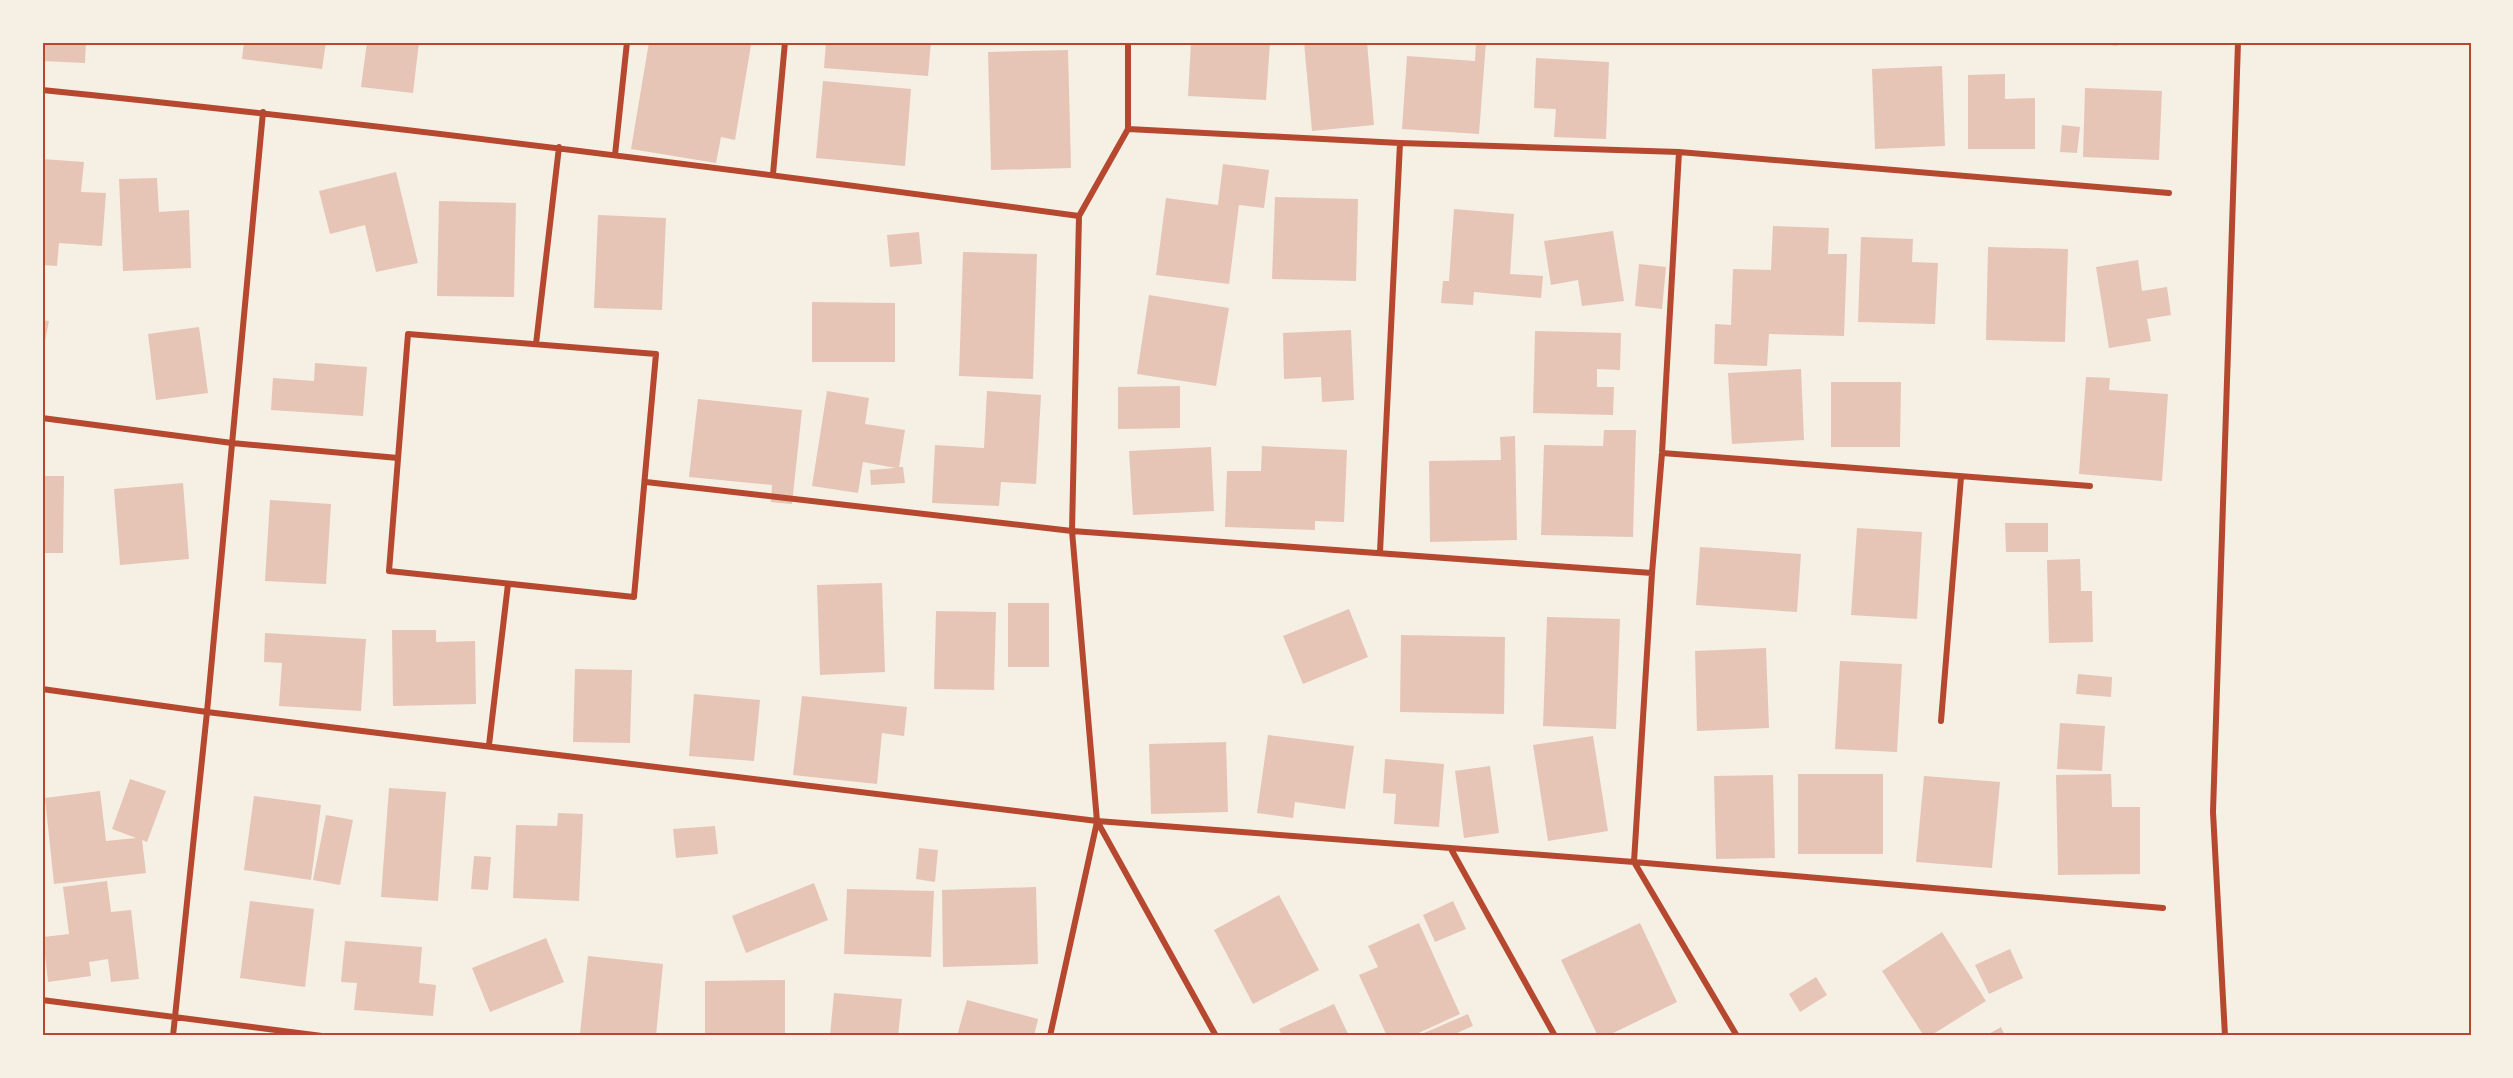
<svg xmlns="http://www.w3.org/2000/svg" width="2513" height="1078" font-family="Rubik,sans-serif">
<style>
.building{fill:#e6c5b7}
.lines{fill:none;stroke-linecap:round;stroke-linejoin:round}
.minor{stroke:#b5482f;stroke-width:6}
.neatline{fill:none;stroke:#b5482f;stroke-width:2}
</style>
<rect width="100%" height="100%" fill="#f6efe4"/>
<path class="building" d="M 42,42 L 86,42 L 85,63 L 42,61 Z
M 244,42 L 326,42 L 322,69 L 242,59 Z
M 367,42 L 419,42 L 413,93 L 361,87 Z
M 649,42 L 731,42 L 751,45 L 735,140 L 721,137 L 716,163 L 631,149 Z
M 826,42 L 931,42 L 928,76 L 824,68 Z
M 1191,42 L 1270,42 L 1266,100 L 1188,96 Z
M 1304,42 L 1367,42 L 1374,125 L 1312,131 Z
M 1476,42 L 1486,42 L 1479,134 L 1402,129 L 1407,56 L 1475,61 Z
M 2092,42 L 2117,42 L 2117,46 Z
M 1068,50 L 1071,168 L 991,170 L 988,52 Z
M 1536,58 L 1609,62 L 1606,139 L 1554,137 L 1556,109 L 1534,108 Z
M 1942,66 L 1945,146 L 1875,149 L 1872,69 Z
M 2005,74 L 2005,99 L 2035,98 L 2035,149 L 1968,149 L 1968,75 Z
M 823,81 L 911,89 L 905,166 L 816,158 Z
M 2085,88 L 2162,91 L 2159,160 L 2083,157 Z
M 2062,125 L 2080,127 L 2077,153 L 2060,152 Z
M 42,159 L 84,162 L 81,192 L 106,193 L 102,246 L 59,243 L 57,266 L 42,265 Z
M 1223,164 L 1269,170 L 1264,208 L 1239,205 L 1229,284 L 1156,275 L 1166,198 L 1218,205 Z
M 396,172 L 418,263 L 376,272 L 365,225 L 330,234 L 319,191 Z
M 157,178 L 159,212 L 189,210 L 191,268 L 123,271 L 119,179 Z
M 1275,197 L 1358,199 L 1356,281 L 1272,279 Z
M 439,201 L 516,203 L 514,297 L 437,296 Z
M 1454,209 L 1514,214 L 1510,274 L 1543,276 L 1541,298 L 1474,292 L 1473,305 L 1441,303 L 1443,281 L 1449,281 Z
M 598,215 L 666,218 L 662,310 L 594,308 Z
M 1773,226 L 1829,228 L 1828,254 L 1847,254 L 1844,336 L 1769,334 L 1767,366 L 1714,364 L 1715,324 L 1731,325 L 1733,269 L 1771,270 Z
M 1613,231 L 1624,301 L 1582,306 L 1578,280 L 1551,285 L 1544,241 Z
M 919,232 L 922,264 L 890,267 L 887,235 Z
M 1861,237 L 1913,239 L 1912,262 L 1938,263 L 1935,324 L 1858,322 Z
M 1988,247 L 2068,249 L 2065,342 L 1986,340 Z
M 963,252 L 1037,254 L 1033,379 L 959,376 Z
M 2138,260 L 2142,291 L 2167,287 L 2171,315 L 2147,319 L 2151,341 L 2109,348 L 2096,267 Z
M 1639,264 L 1666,267 L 1662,309 L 1635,306 Z
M 1149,295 L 1229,308 L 1216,386 L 1137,374 Z
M 812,302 L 895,303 L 895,362 L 812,362 Z
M 42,320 L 49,321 L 43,351 L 42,351 Z
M 199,327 L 208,393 L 156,400 L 148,334 Z
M 1351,330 L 1354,400 L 1322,402 L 1321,377 L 1284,379 L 1283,333 Z
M 1535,331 L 1621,333 L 1620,370 L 1597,369 L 1597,387 L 1614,387 L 1613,415 L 1533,413 Z
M 315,363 L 367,367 L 363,416 L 271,410 L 273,378 L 314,381 Z
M 1801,369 L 1804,440 L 1732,444 L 1728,373 Z
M 2086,377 L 2110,378 L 2109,390 L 2168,394 L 2162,481 L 2079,474 Z
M 1831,382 L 1901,382 L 1900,447 L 1831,447 Z
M 1180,386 L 1180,428 L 1118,429 L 1118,387 Z
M 827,391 L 869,398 L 865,424 L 905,430 L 899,467 L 903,467 L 905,483 L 871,485 L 870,470 L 896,468 L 863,462 L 858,493 L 812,486 Z
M 987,391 L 1041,395 L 1036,484 L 1001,482 L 999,506 L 932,503 L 935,445 L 984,448 Z
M 698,399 L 802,410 L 792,504 L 771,502 L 772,485 L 689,477 Z
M 1604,430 L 1636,430 L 1633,537 L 1541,535 L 1544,445 L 1603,446 Z
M 1515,436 L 1517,540 L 1430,542 L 1429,461 L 1501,460 L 1500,437 Z
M 1262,446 L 1347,450 L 1344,522 L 1315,521 L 1315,530 L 1225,527 L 1227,471 L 1261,471 Z
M 1211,447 L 1214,511 L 1133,515 L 1129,451 Z
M 42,476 L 64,476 L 63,553 L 42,553 Z
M 183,483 L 189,559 L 120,565 L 114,489 Z
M 270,500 L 331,504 L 326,584 L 265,581 Z
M 2005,523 L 2048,523 L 2048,552 L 2006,552 Z
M 1857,528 L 1922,532 L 1917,619 L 1851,615 Z
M 1700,547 L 1801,554 L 1797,612 L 1696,605 Z
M 2080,559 L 2081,591 L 2092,591 L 2093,642 L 2049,643 L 2047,560 Z
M 882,583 L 885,672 L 820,675 L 817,585 Z
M 1008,603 L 1049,603 L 1049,667 L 1008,667 Z
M 1349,609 L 1368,657 L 1303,684 L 1283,636 Z
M 936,611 L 996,612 L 994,690 L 934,689 Z
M 1547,617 L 1620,619 L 1616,729 L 1543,726 Z
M 392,630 L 436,630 L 436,642 L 475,641 L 476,704 L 393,706 Z
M 265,633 L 366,639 L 361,711 L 279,706 L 282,663 L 264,662 Z
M 1401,635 L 1505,637 L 1504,714 L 1400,712 Z
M 1766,648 L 1769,728 L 1697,731 L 1695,651 Z
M 1840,661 L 1902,664 L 1897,752 L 1835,749 Z
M 575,669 L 632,670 L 630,743 L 573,742 Z
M 2078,674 L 2112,677 L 2111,697 L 2076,694 Z
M 694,694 L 760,700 L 754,761 L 689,756 Z
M 802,696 L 907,707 L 904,736 L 882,733 L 877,784 L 793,775 Z
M 2060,723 L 2105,726 L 2102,771 L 2057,769 Z
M 1268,735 L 1354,746 L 1345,809 L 1295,802 L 1293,818 L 1257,813 Z
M 1593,736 L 1608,831 L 1548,841 L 1533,745 Z
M 1226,742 L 1228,812 L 1151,814 L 1149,744 Z
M 1385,759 L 1444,764 L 1439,827 L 1394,824 L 1396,794 L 1383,793 Z
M 1490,766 L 1499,833 L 1464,838 L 1455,771 Z
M 1798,774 L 1883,774 L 1883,854 L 1798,854 Z
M 2111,774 L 2112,807 L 2140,807 L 2140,874 L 2058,875 L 2056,775 Z
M 1773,775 L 1775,858 L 1716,859 L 1714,776 Z
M 1924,776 L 2000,782 L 1992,868 L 1916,862 Z
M 130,779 L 166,791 L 147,842 L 142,840 L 146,873 L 54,884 L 45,798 L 100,791 L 106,841 L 136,838 L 112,829 Z
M 389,788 L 446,792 L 438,901 L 381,897 Z
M 254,796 L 321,805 L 311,880 L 244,870 Z
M 558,813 L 583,814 L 579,901 L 513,898 L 516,825 L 557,826 Z
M 326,815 L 353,820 L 340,885 L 313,880 Z
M 715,826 L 718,854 L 676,858 L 673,829 Z
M 919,848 L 938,850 L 935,882 L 916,879 Z
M 474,856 L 491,857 L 488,890 L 471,889 Z
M 107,881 L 111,912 L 131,910 L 139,979 L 111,982 L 108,959 L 89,962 L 91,976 L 48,982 L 43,937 L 69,934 L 63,887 Z
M 814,883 L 828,920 L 746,953 L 732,916 Z
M 1036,887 L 1038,964 L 943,967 L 942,890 Z
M 847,889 L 934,891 L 931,957 L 844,954 Z
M 1279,895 L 1319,970 L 1253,1004 L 1214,930 Z
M 250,901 L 314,909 L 305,987 L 240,978 Z
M 1453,901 L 1466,929 L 1435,942 L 1423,915 Z
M 1419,923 L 1460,1014 L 1412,1036 L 1387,1036 L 1359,975 L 1378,967 L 1368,946 Z
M 1640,923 L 1677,1002 L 1607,1036 L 1598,1036 L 1561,960 Z
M 1942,932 L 1986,1001 L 1930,1036 L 1924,1036 L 1882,971 Z
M 546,938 L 564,982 L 490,1012 L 472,968 Z
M 345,941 L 422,947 L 419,983 L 436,985 L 433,1016 L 354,1010 L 357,983 L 341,982 Z
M 2010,949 L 2023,978 L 1989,994 L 1975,965 Z
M 588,956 L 663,964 L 656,1036 L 580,1034 Z
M 1816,977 L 1827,995 L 1800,1012 L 1789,994 Z
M 785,980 L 785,1036 L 705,1036 L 705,981 Z
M 834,993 L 902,999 L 898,1036 L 830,1036 Z
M 967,1000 L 1038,1019 L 1034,1036 L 957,1036 Z
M 1334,1004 L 1349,1036 L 1282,1036 L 1279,1029 Z
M 1468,1014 L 1473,1026 L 1450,1036 L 1417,1036 Z
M 2001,1027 L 2005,1036 L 1985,1036 Z"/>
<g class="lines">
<path class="minor" d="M 42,90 C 389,125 734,169 1079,216 L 1128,129 L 1128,42
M 1128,129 L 1400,143 L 1679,152 L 2169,193
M 1679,152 L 1662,453 L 1652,573 L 1634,862 L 1737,1036
M 615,155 L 627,42
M 773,174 L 785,42
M 1079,216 L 1072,531 L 1097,821 L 1216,1036
M 408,334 L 656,354 L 634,597 L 389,571 Z
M 536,344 L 559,147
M 42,418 L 232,443 L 398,458
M 1662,453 L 2090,486
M 646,482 L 1072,531 L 1652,573
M 1380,552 L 1400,143
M 42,689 L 207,712 L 1097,821 L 1634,862 L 2163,908
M 1941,721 L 1961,477
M 489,745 L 508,584
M 1451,849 L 1555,1036
M 42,1000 L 322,1036
M 173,1036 L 207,712 L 263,112
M 1050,1036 L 1097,822
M 2225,1036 L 2213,812 L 2238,42"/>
</g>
<rect width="2513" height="1078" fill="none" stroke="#f6efe4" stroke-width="87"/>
<rect x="44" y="44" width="2426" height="990" class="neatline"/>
</svg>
